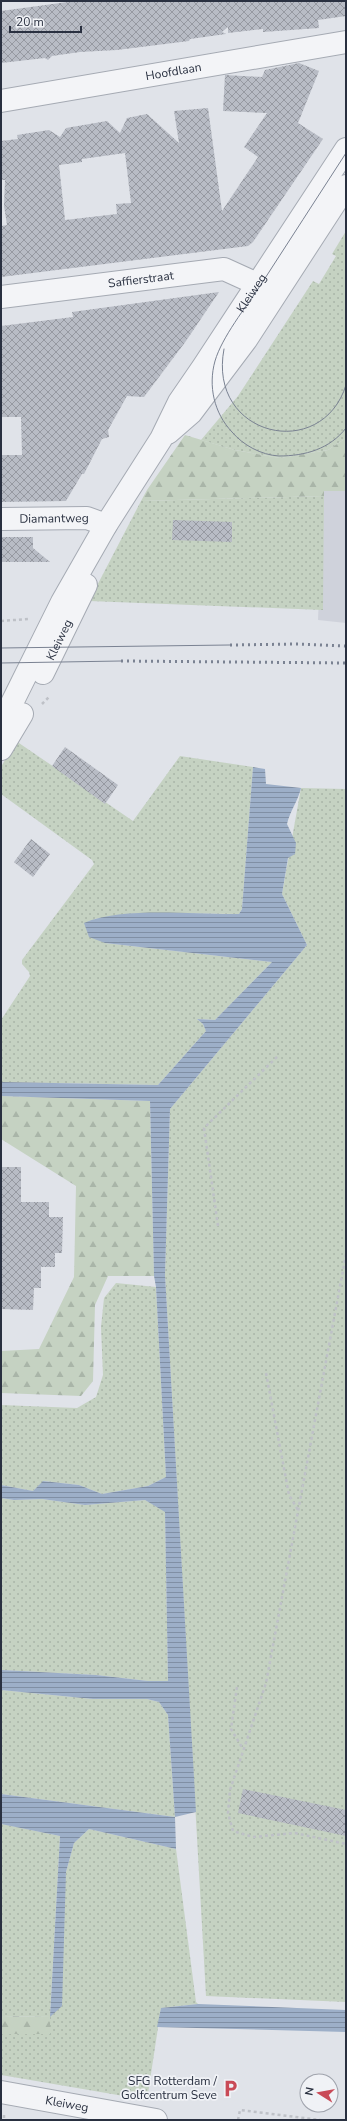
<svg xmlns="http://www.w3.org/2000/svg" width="347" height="2121" font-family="'Nunito Sans',sans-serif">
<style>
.built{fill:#cfd2db}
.grass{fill:url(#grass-dots)}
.forest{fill:url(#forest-firs)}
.water{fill:url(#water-rules)}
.building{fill:url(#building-cross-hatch);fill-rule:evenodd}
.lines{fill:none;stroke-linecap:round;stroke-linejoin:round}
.minor-casing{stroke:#a5aab3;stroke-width:24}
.tertiary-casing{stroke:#a5aab3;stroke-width:24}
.path{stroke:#bec1c7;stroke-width:2.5;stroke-dasharray:3 3;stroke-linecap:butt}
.minor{stroke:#f3f4f7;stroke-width:22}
.tertiary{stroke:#f3f4f7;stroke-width:22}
.tram{stroke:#7a8292;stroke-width:1}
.rail{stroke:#7a8292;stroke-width:3;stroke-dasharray:2 4;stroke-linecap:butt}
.labels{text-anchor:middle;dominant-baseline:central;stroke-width:3.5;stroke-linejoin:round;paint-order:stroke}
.street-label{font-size:12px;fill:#293040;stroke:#f0f2f6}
.poi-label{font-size:12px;fill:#293040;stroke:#f0f2f6;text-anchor:end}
</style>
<defs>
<pattern id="grass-dots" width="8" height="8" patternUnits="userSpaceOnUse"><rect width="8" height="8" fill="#c5d2c2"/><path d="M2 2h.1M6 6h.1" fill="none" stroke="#a9b5a8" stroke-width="1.8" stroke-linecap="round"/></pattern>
<pattern id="forest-firs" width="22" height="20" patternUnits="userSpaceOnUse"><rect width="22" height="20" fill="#c5d2c2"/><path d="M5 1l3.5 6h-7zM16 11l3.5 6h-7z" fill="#a9b5a8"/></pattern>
<pattern id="water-rules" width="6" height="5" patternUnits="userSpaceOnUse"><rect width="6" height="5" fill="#9dafc8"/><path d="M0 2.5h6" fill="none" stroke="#808fa4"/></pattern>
<pattern id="building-cross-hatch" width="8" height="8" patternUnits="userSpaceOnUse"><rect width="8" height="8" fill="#b8bcc5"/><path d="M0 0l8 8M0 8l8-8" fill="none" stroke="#9699a1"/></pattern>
</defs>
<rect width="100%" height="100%" fill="#e0e3e9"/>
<path class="built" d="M 323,491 L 346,491 L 346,623 L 318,620 Z"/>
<path class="grass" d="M 346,231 L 346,438 L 328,450 L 280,458 L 235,450 L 201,440 L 238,396 L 313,281 L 319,284 L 336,256 L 332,254 Z
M 324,496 L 323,610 L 89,601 L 141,501 Z
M 16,741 L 133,821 L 180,756 L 253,767 L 242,909 L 239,914 L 141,913 L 94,919 L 105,943 L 272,962 L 215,1020 L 197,1019 L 203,1024 L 206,1031 L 158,1085 L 1,1082 L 1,1020 L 30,976 L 29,972 L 22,964 L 22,960 L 94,864 L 92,860 L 1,794 L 1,767 Z
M 301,788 L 346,789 L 346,2002 L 206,1996 L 165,1275 L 170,1109 L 307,945 L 282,894 Z
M 116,1283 L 156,1287 L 166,1477 L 148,1486 L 102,1494 L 79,1485 L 44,1481 L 33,1491 L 1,1485 L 1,1405 L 77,1408 L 96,1397 L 103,1375 L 101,1327 L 104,1298 Z
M 1,1498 L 14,1500 L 42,1499 L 85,1505 L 145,1500 L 165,1511 L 168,1681 L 148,1681 L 96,1675 L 1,1670 Z
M 1,1690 L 93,1699 L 147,1699 L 159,1702 L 168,1715 L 175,1817 L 1,1794 Z
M 2,1824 L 60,1836 L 50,2016 L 66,1872 L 74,1843 L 89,1829 L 176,1849 L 196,2002 L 198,2004 L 161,2008 L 147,2100 L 1,2075 L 1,2034 L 50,2034 L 50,2017 L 1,2016 Z"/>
<path class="forest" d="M 185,435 L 235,450 L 280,458 L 328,450 L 346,438 L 346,491 L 324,491 L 324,496 L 141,501 L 147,490 Z
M 1,1096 L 150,1101 L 154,1276 L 108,1276 L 95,1305 L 93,1381 L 81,1396 L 1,1393 L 1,1351 L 39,1349 L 74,1277 L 76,1186 L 1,1139 Z
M 1,2016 L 50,2017 L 50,2034 L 1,2034 Z"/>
<path class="water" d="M 253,767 L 265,769 L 266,784 L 301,788 C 298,801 290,811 287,824 L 296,843 L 295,854 L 288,858 L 282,894 L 307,945 L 170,1109 L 165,1275 L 196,1812 L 175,1817 L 176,1849 L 89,1829 L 74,1843 L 66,1872 L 62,2006 L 50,2017 L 60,1836 L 1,1824 L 1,1794 L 175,1817 L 168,1715 L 159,1702 L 147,1699 L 93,1699 L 1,1690 L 1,1670 L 96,1675 L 148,1681 L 168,1681 L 165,1512 L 145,1500 L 85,1505 L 42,1499 L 14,1500 L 1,1498 L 1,1485 L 33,1491 L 43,1481 L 79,1485 L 102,1494 L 148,1486 L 166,1477 L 156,1287 L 154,1276 L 150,1101 L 1,1096 L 1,1082 L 158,1085 L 206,1031 L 203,1024 L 197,1019 L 215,1020 L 272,962 L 105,943 L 89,937 L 84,923 C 123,906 195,915 239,914 L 242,909 Z
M 198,2004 L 346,2010 L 346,2032 L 157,2027 L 161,2008 Z"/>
<path class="building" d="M 75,1 L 346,1 L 346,16 L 318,20 L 319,28 L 263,32 L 263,29 L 228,33 L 228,27 L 222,32 L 226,34 L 190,39 L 189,41 L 117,50 L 80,52 L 52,56 L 48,60 L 45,58 L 1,63 L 1,11 Z
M 299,63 L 319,71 L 298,123 L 323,139 L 253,242 L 248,246 L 1,277 L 1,226 L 7,225 L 4,206 L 5,180 L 1,180 L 1,141 L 18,139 L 17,135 L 49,130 L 60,137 L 66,128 L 107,121 L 120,133 L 127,118 L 147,114 L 179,143 L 174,111 L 208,108 L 222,211 L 258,157 L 244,147 L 267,113 L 223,111 L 225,75 L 262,77 L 265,70 ZM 125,153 L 131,203 L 116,204 L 117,214 L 65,220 L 59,165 L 82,162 L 82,159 Z
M 219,292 L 186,341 L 144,397 L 127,396 L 108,430 L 109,437 L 102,439 L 84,474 L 82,474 L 66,501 L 1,502 L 1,455 L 22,455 L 21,417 L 1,417 L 1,326 L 73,317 L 72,312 Z
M 173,520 L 232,522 L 232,542 L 172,540 Z
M 1,537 L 33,537 L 33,548 L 50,562 L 1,562 Z
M 65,747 L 118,785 L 105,804 L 52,766 Z
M 31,839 L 50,854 L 33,877 L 14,862 Z
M 1,1167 L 21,1167 L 21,1202 L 49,1202 L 49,1217 L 63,1217 L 62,1253 L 55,1253 L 55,1267 L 41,1267 L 41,1288 L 34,1288 L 33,1310 L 1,1309 Z
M 243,1789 L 346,1810 L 346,1836 L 238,1813 Z"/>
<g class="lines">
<defs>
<g id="minor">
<path id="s1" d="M 1,101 L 346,42"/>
<path id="s2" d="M 1,297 L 224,269 L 257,284 L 274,294"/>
<path id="s3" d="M 1,519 L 87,518 L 106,525"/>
</g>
<g id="tertiary">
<path d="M 168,433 L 191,413 L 246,340 L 346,186"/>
<path id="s4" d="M 43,673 L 86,585"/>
<path id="s5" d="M 1,725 L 62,602 L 106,525 L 161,439 L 179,402 L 203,367 L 346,149"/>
<path d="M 1,749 L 22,714"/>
<path id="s6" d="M 1,2092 L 156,2120"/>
</g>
</defs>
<use href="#minor" class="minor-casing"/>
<use href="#tertiary" class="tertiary-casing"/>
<path class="path" d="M 1,621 L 28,619
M 42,704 L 50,696
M 218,1226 L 204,1128 L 279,1055
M 346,1254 L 266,1683 L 230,1790 L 228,1813 L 233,1831 L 253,1837 L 295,1833 L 346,1844
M 266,1373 L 289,1495 L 298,1510
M 237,1687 L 231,1729 L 243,1749
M 4,2115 L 4,2120
M 238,2120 L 240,2110 L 320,2120"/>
<use href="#minor" class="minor"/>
<use href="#tertiary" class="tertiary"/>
<path class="tram" d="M 346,153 C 317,197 289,242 260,286 C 246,307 222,337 215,361 C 208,386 214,413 232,432 C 243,445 261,455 279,456 C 305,456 330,449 346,428
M 224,349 C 207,437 322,463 346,385
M 1,648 L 230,645
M 1,663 L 121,661"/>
<path class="rail" d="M 230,645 L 298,644 L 346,646
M 121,661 L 346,663"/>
</g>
<defs>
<symbol id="parking-bare" viewBox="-9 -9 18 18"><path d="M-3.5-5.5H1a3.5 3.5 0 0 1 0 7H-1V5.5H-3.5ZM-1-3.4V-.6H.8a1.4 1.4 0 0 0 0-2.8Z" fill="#c94a57" stroke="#f0f2f6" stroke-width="2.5" paint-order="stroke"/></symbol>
</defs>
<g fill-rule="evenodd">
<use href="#parking-bare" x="218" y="2076" width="25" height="25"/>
</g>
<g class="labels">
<g class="street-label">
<text stroke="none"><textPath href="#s1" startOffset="175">Hoofdlaan</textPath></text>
<text stroke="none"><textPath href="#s2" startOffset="141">Saffierstraat</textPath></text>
<text stroke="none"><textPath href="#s5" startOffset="500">Kleiweg</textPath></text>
<text stroke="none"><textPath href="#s3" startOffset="53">Diamantweg</textPath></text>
<text stroke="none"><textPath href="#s4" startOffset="37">Kleiweg</textPath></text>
<text stroke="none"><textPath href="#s6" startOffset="67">Kleiweg</textPath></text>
</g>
<g class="poi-label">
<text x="217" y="2081">SFG Rotterdam /<tspan x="217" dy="14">Golfcentrum Seve</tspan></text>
</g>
</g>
<rect width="347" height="2121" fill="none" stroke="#293040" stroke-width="4"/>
<g transform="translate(319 2093) rotate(281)"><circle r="19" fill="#f0f2f6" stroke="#a0a4ad"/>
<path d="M0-3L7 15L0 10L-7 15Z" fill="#c94a57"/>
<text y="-6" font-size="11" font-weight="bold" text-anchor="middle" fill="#293040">N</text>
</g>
<path d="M10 26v6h71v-6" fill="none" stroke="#293040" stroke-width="2"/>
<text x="16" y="26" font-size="12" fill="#293040" stroke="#f0f2f6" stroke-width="3" paint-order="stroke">20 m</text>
</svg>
